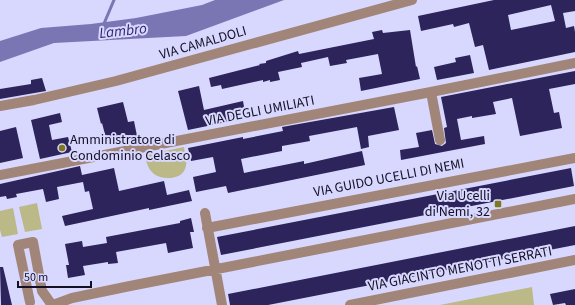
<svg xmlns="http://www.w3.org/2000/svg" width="575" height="305" font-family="'Source Sans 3',sans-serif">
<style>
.green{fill:#bbb988}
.water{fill:#7a76b4}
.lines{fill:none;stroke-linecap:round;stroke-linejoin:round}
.stream{stroke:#7a76b4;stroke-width:3}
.building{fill:#2c245a;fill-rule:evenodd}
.minor{stroke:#a18578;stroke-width:10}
.poi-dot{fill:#7e781e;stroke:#d8d7fe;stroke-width:1.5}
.labels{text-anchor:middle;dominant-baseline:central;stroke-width:4;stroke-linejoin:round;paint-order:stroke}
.street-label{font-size:14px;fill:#131026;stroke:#d8d7fe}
.poi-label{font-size:14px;fill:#131026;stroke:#d8d7fe;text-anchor:start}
.water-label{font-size:15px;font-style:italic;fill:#31226d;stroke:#d8d7fe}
</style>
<rect width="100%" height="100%" fill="#d8d7fe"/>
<path class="green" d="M 184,147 C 185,154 188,162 185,169 C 181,180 162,180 154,174 C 148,169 146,162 145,155 Z
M 37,203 L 42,229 L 25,232 L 19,207 Z
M 13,208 L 18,234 L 2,237 L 0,230 L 0,211 Z
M 532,287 L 534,305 L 440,305 Z"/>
<path class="water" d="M 215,0 L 284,0 L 186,36 L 54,43 L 0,62 L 0,41 L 41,28 L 91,24 L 136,18 L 202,5 Z"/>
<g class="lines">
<path class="stream" d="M 103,26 L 114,0"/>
</g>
<path class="building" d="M 494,0 L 575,0 L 575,11 L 563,13 L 566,28 L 574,26 L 575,32 L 575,52 L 489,70 L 483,45 L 475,47 L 469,23 L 454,27 L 453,24 L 421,31 L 418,16 ZM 551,5 L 555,21 L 511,30 L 508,15 Z
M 382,30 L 383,33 L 410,30 L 416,67 L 417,66 L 420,79 L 361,91 L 359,78 L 382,74 L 378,54 L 346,60 L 347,63 L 330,66 L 328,57 L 301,63 L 302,67 L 278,72 L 280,80 L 270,82 L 270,80 L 263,82 L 263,80 L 222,89 L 221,85 L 211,87 L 209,78 L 260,65 L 259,64 L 266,63 L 266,61 L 298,51 L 299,54 L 374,39 L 372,32 Z
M 470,55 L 474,73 L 437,80 L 434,67 L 456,62 L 455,58 Z
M 575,71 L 575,84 L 549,89 L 554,113 L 559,112 L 562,128 L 520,136 L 512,98 L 493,102 L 496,114 L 472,118 L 472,116 L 457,119 L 461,140 L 484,136 L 485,144 L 401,160 L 400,150 L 419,147 L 416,133 L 432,130 L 435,144 L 442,146 L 446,143 L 444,128 L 447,127 L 441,97 Z
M 42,78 L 46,91 L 0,99 L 0,89 L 31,84 L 31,80 Z
M 199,86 L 204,110 L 243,101 L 246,118 L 188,130 L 178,91 Z
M 123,102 L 128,122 L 134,121 L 137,136 L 107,142 L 102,123 L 101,124 L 97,108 Z
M 394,107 L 399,130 L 368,136 L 369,147 L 361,149 L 357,127 L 309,136 L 310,141 L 282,146 L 282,151 L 241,159 L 244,173 L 304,161 L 304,164 L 362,151 L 365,165 L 228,193 L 226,186 L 196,192 L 193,177 L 216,172 L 213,157 L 191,161 L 188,148 L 243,137 L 243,139 L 283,131 L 282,127 Z
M 60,113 L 62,122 L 49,125 L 52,140 L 68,137 L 72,152 L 40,159 L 31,120 Z
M 16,127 L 23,158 L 0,163 L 0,131 Z
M 80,166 L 82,175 L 114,168 L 119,191 L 164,181 L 167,195 L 189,190 L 192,201 L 149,210 L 149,208 L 65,226 L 62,216 L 93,209 L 89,191 L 85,192 L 83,182 L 57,187 L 59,199 L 46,202 L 43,189 L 16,194 L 17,197 L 7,199 L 6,196 L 0,197 L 0,184 Z
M 571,168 L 574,186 L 221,255 L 217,237 Z
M 191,218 L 194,232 L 190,232 L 193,248 L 168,253 L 166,243 L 116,252 L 118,263 L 108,264 L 108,262 L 83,266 L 85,275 L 68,278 L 66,265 L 69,265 L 65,244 L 82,241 L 83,247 L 107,243 L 106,237 L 180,223 L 180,221 Z
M 575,226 L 575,245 L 268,305 L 230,305 L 228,294 Z
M 0,267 L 3,267 L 12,305 L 1,305 Z
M 575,289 L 575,305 L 566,305 L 565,303 L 553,305 L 550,294 Z"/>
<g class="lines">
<path class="minor" d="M 431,92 L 440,140
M 0,106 L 34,100 L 116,81 L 412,0
M 0,175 L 431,92 L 575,63
M 205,213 L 222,305
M 207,228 L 575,158
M 30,302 L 18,245 L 33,242 L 42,291 L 52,305
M 53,305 L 72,298 L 130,286 L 575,199
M 350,305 L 575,260"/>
</g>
<g class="poi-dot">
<circle cx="62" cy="148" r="4"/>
<rect x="494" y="200" width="8" height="8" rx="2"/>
</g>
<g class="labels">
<g class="street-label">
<text transform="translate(203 43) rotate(-16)">VIA CAMALDOLI</text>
<text transform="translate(260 111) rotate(-11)">VIA DEGLI UMILIATI</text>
<text transform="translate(389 178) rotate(-11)">VIA GUIDO UCELLI DI NEMI</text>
<text transform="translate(460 269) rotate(-11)">VIA GIACINTO MENOTTI SERRATI</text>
</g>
<g class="poi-label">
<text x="70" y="140">Amministratore di<tspan x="70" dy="16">Condominio Celasco</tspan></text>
<text x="490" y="196" text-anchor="end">Via Ucelli<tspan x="490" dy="16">di Nemi, 32</tspan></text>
</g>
<g class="water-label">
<text transform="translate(123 31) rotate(-6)">Lambro</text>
</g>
</g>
<path d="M18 281v6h73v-6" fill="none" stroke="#131026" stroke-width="2"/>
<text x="24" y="281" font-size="12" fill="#131026" stroke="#d8d7fe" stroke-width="3" paint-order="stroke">50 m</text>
</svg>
